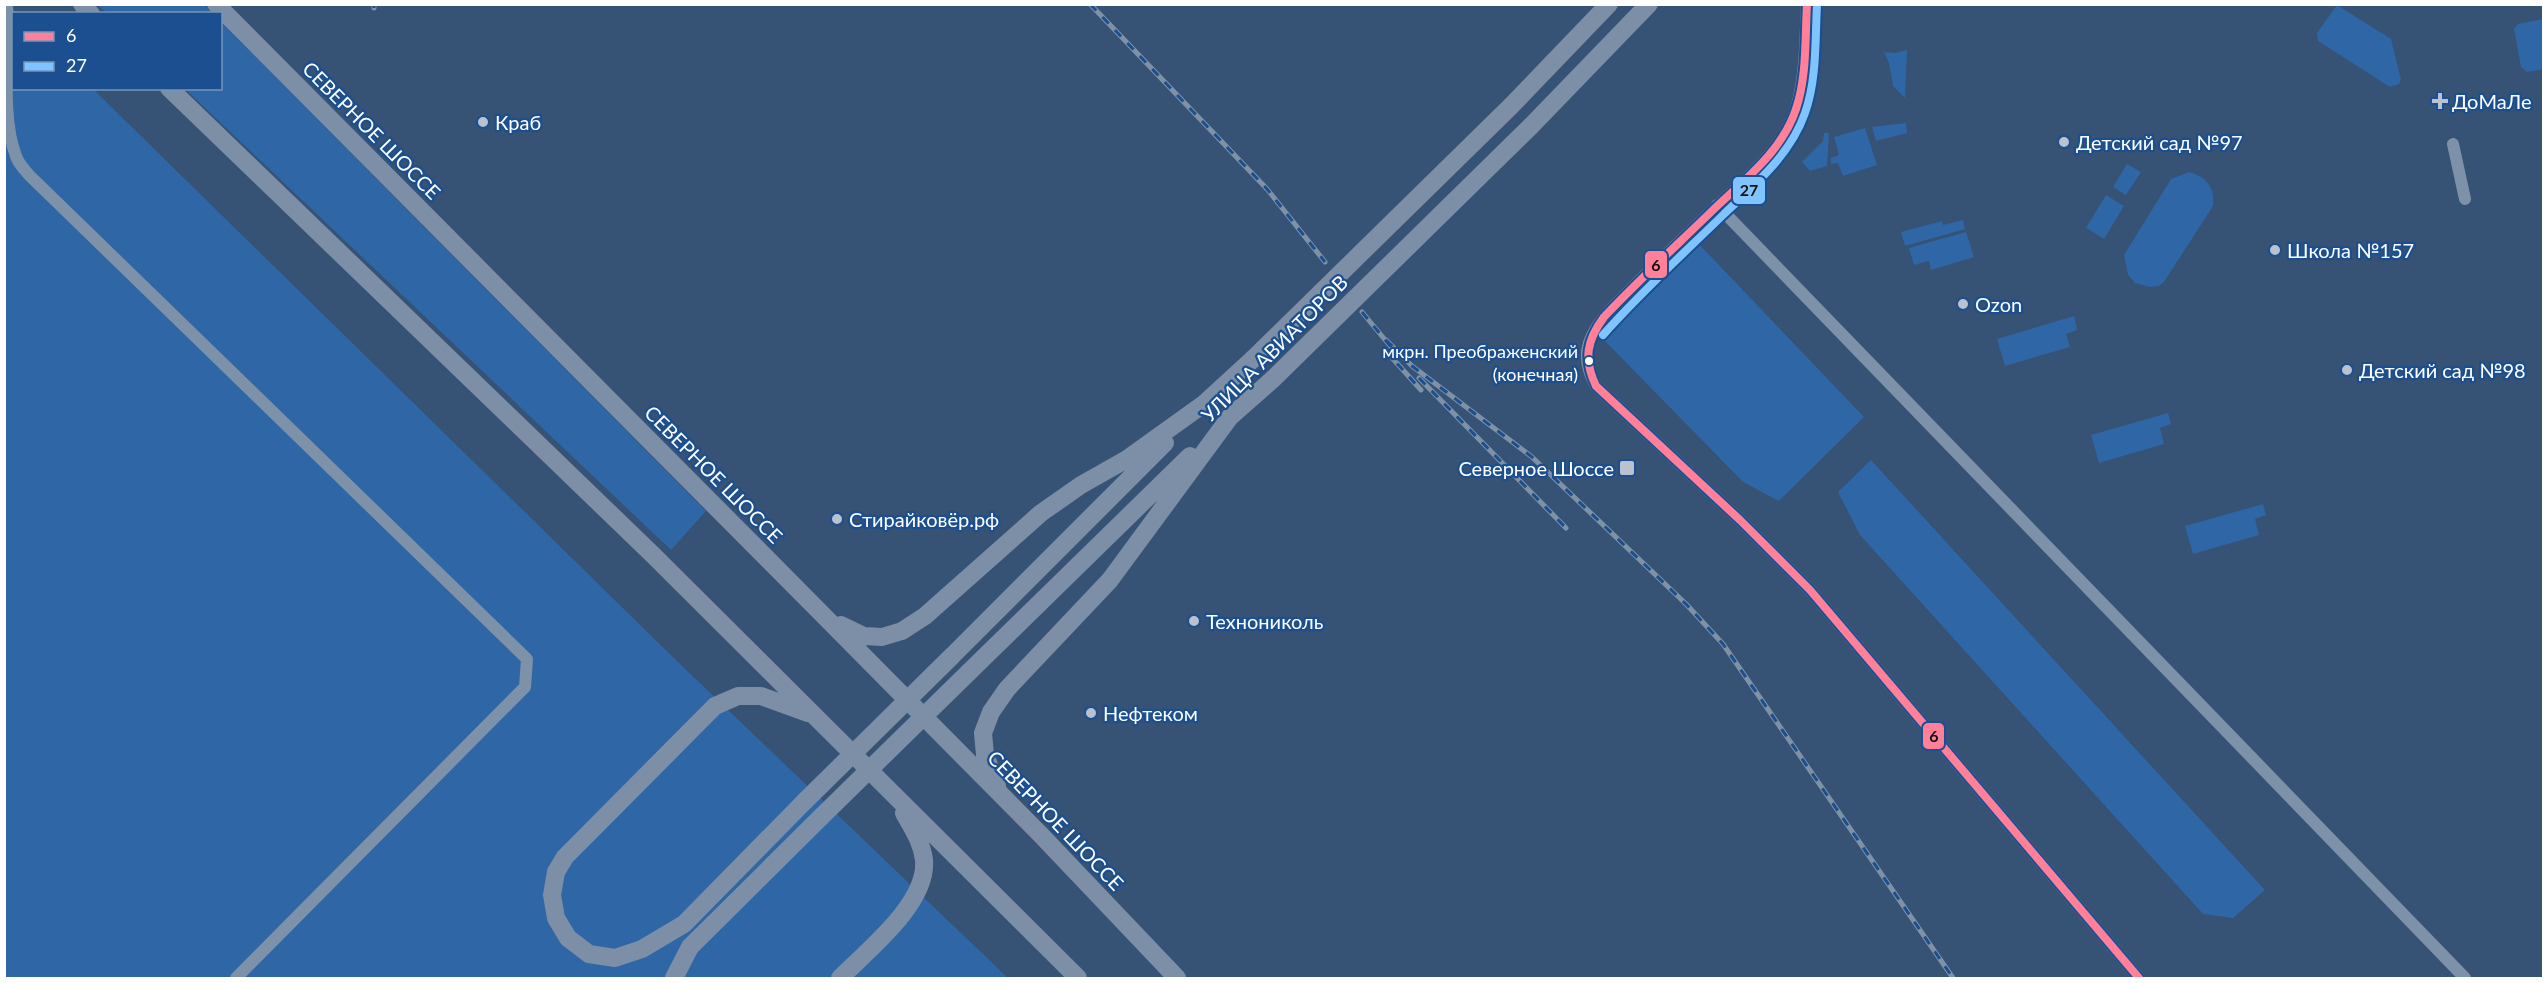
<svg xmlns="http://www.w3.org/2000/svg" width="2548" height="983" font-family="Lato,sans-serif">
<style>
.green{fill:#2f66a5}
.lines{fill:none;stroke-linecap:round;stroke-linejoin:round}
.street{stroke:#7d92a8;stroke-width:12}
.primary{stroke:#7d8ea7;stroke-width:18}
.rail-casing{stroke:#7e92a7;stroke-width:5}
.rail{stroke:#1b4f8f;stroke-width:3;stroke-dasharray:9;stroke-linecap:butt}
.primary-bridge{stroke:#7d8ea7;stroke-width:18}
.bus-1-casing{stroke:#1b4f8f;stroke-width:12}
.bus-2-casing{stroke:#1b4f8f;stroke-width:12}
.bus-1{stroke:#ff8098;stroke-width:8}
.bus-2{stroke:#80c4ff;stroke-width:8}
.poi-dot{fill:#b9c2ce;stroke:#1b4f8f;stroke-width:2}
.bus-dot{fill:#fff;stroke:#1b4f8f;stroke-width:2}
.labels{text-anchor:middle;dominant-baseline:central;stroke-width:4.5;stroke-linejoin:round;paint-order:stroke}
.bus-label{font-size:18px;fill:#fff;stroke:#1b4f8f;text-anchor:end}
.poi-label{font-size:20px;fill:#fff;stroke:#1b4f8f;text-anchor:start}
.street-label{font-size:20px;fill:#fff;stroke:#1b4f8f}
.line-badge{stroke:#1b4f8f;stroke-width:2}
.pale-badge-label{font-size:16px;text-anchor:middle;font-weight:bold;fill:#111}
</style>
<rect width="100%" height="100%" fill="#365274"/>
<path class="green" d="M 5,4 L 8,5 L 17,13 L 14,14 L 14,88 L 93,89 L 678,662 L 1008,978 L 5,978 Z
M 97,5 L 204,5 L 212,13 L 107,13 Z
M 2337,5 L 2391,39 L 2401,80 L 2399,84 L 2390,87 L 2318,41 L 2317,33 Z
M 2543,19 L 2543,69 L 2527,72 L 2521,67 L 2514,29 L 2518,24 Z
M 221,22 L 706,511 L 671,550 L 185,89 L 220,88 Z
M 1907,50 L 1905,98 L 1893,86 L 1889,63 L 1884,52 L 1895,53 Z
M 1906,123 L 1907,133 L 1876,141 L 1872,127 Z
M 1865,128 L 1877,165 L 1843,176 L 1838,163 L 1831,164 L 1831,158 L 1839,155 L 1834,137 Z
M 1824,133 L 1829,133 L 1827,166 L 1810,171 L 1802,162 L 1823,141 Z
M 2127,164 L 2141,172 L 2126,195 L 2113,187 Z
M 2189,172 C 2207,177 2215,187 2213,206 L 2164,282 L 2159,286 L 2150,287 L 2135,283 L 2128,275 L 2124,255 L 2171,179 Z
M 2106,195 L 2124,206 L 2104,239 L 2086,228 Z
M 1963,220 L 1965,229 L 1905,246 L 1901,232 L 1942,221 L 1943,225 Z
M 1966,232 L 1974,257 L 1931,270 L 1929,261 L 1914,265 L 1909,248 Z
M 1696,241 L 1864,417 L 1779,501 L 1743,482 L 1603,339 Z
M 2074,316 L 2077,330 L 2066,334 L 2070,347 L 2005,366 L 1997,339 Z
M 2168,413 L 2171,424 L 2160,428 L 2164,444 L 2099,463 L 2091,435 Z
M 1871,460 L 2265,890 L 2233,918 L 2203,914 L 1860,535 L 1838,492 Z
M 2263,504 L 2266,515 L 2255,519 L 2259,535 L 2193,554 L 2185,526 Z"/>
<g class="lines">
<path class="street" d="M 7,4 C 10,49 0,115 16,156 C 18,163 24,169 29,175 L 527,659 L 525,687 L 236,978
M 1807,4 C 1805,39 1806,76 1796,109 C 1783,150 1745,179 1715,208 C 1678,244 1639,279 1604,317 C 1585,341 1581,359 1596,386 L 1740,520 L 1810,590 L 2139,978
M 2453,144 L 2465,199
M 1717,205 L 2465,978"/>
<path class="primary" d="M 82,4 L 91,14
M 216,4 L 826,618 L 1040,834 L 1177,978
M 169,88 L 652,554 L 1078,978
M 1511,106 L 1609,4
M 1531,126 L 1649,4
M 841,625 L 864,636 L 882,637 L 902,631 L 925,616 L 1041,513 L 1081,485 L 1127,459 L 1205,403 L 1253,359
M 952,656 L 1165,443
M 969,672 L 1190,456
M 997,786 L 985,755 L 983,733 L 991,712 L 1007,689 L 1110,580 L 1230,417 L 1273,379
M 805,801 L 684,924 L 642,949 L 615,958 L 589,954 L 568,938 L 556,918 L 552,895 L 556,872 L 565,857 L 715,706 L 738,696 L 761,696 L 808,713
M 674,978 L 690,947 L 821,817
M 840,978 C 868,950 928,903 924,860 C 922,842 912,828 904,813"/>
<defs>
<path id="rail" d="M 1090,4 L 1267,189 L 1325,262
M 374,8 L 374,4
M 1362,312 L 1391,347
M 1386,340 L 1412,366 L 1532,457 L 1686,604 L 1723,644 L 1953,978
M 1385,350 L 1421,390
M 1419,378 L 1566,528"/>
</defs>
<use href="#rail" class="rail-casing"/>
<use href="#rail" class="rail"/>
<path class="primary-bridge" d="M 1253,359 L 1511,106
M 1273,379 L 1531,126
M 805,801 L 952,656
M 821,817 L 969,672"/>
<defs>
<path id="bus-1" d="M 1807,4 C 1805,39 1807,76 1796,109 C 1782,152 1743,181 1712,211 C 1676,246 1639,280 1604,317 C 1587,340 1583,359 1596,386 L 1740,520 L 1810,590 L 2139,978"/>
<path id="bus-2" d="M 1603,335 C 1640,293 1682,255 1723,215 C 1754,185 1790,156 1805,113 C 1817,79 1815,41 1817,5"/>
</defs>
<use href="#bus-1" class="bus-1-casing"/>
<use href="#bus-2" class="bus-2-casing"/>
<use href="#bus-1" class="bus-1"/>
<use href="#bus-2" class="bus-2"/>
</g>
<g class="poi-dot">
<path d="M2437 92h6v6h6v6h-6v6h-6v-6h-6v-6h6z"/>
<circle cx="483" cy="122" r="6"/>
<circle cx="2064" cy="142" r="6"/>
<circle cx="2275" cy="250" r="6"/>
<circle cx="1963" cy="304" r="6"/>
<circle cx="2347" cy="370" r="6"/>
<rect x="1619" y="460" width="16" height="16" rx="3"/>
<circle cx="837" cy="519" r="6"/>
<circle cx="1194" cy="621" r="6"/>
<circle cx="1091" cy="713" r="6"/>
</g>
<circle class="bus-dot" cx="1589" cy="361" r="5"/>
<g class="labels">
<g class="bus-label">
<text x="1578" y="351">мкрн. Преображенский<tspan x="1578" dy="23">(конечная)</tspan></text>
</g>
<g class="poi-label">
<text x="2452" y="101">ДоМаЛе</text>
<text x="495" y="122">Краб</text>
<text x="2076" y="142">Детский сад №97</text>
<text x="2287" y="250">Школа №157</text>
<text x="1975" y="304">Ozon</text>
<text x="2359" y="370">Детский сад №98</text>
<text x="1614" y="468" text-anchor="end">Северное Шоссе</text>
<text x="849" y="519">Стирайковёр.рф</text>
<text x="1206" y="621">Технониколь</text>
<text x="1103" y="713">Нефтеком</text>
</g>
<g class="street-label">
<text transform="translate(372 130) rotate(45)">СЕВЕРНОЕ ШОССЕ</text>
<text transform="translate(1274 348) rotate(-45)">УЛИЦА АВИАТОРОВ</text>
<text transform="translate(714 474) rotate(45)">СЕВЕРНОЕ ШОССЕ</text>
<text transform="translate(1056 820) rotate(46)">СЕВЕРНОЕ ШОССЕ</text>
</g>
</g>
<g class="line-badge">
<rect x="1732" y="176" width="34" height="29" rx="6" fill="#80c4ff"/>
<rect x="1644" y="250" width="24" height="29" rx="6" fill="#ff8098"/>
<rect x="1922" y="722" width="23" height="28" rx="6" fill="#ff8098"/>
</g>
<g class="pale-badge-label">
<text x="1749" y="196">27</text>
<text x="1656" y="271">6</text>
<text x="1934" y="742">6</text>
</g>
<rect width="2548" height="983" fill="none" stroke="#ffffff" stroke-width="12"/>
<rect x="12" y="12" width="210" height="78" fill="#1b4f8f" stroke="#7695bc" stroke-width="1.5"/>
<rect x="24" y="32" width="30" height="9" fill="#ff8098" stroke="#7695bc" stroke-width="1.5"/>
<text x="66" y="42" font-size="18" fill="#ffffff">6</text>
<rect x="24" y="62" width="30" height="9" fill="#80c4ff" stroke="#7695bc" stroke-width="1.5"/>
<text x="66" y="72" font-size="18" fill="#ffffff">27</text>
</svg>
